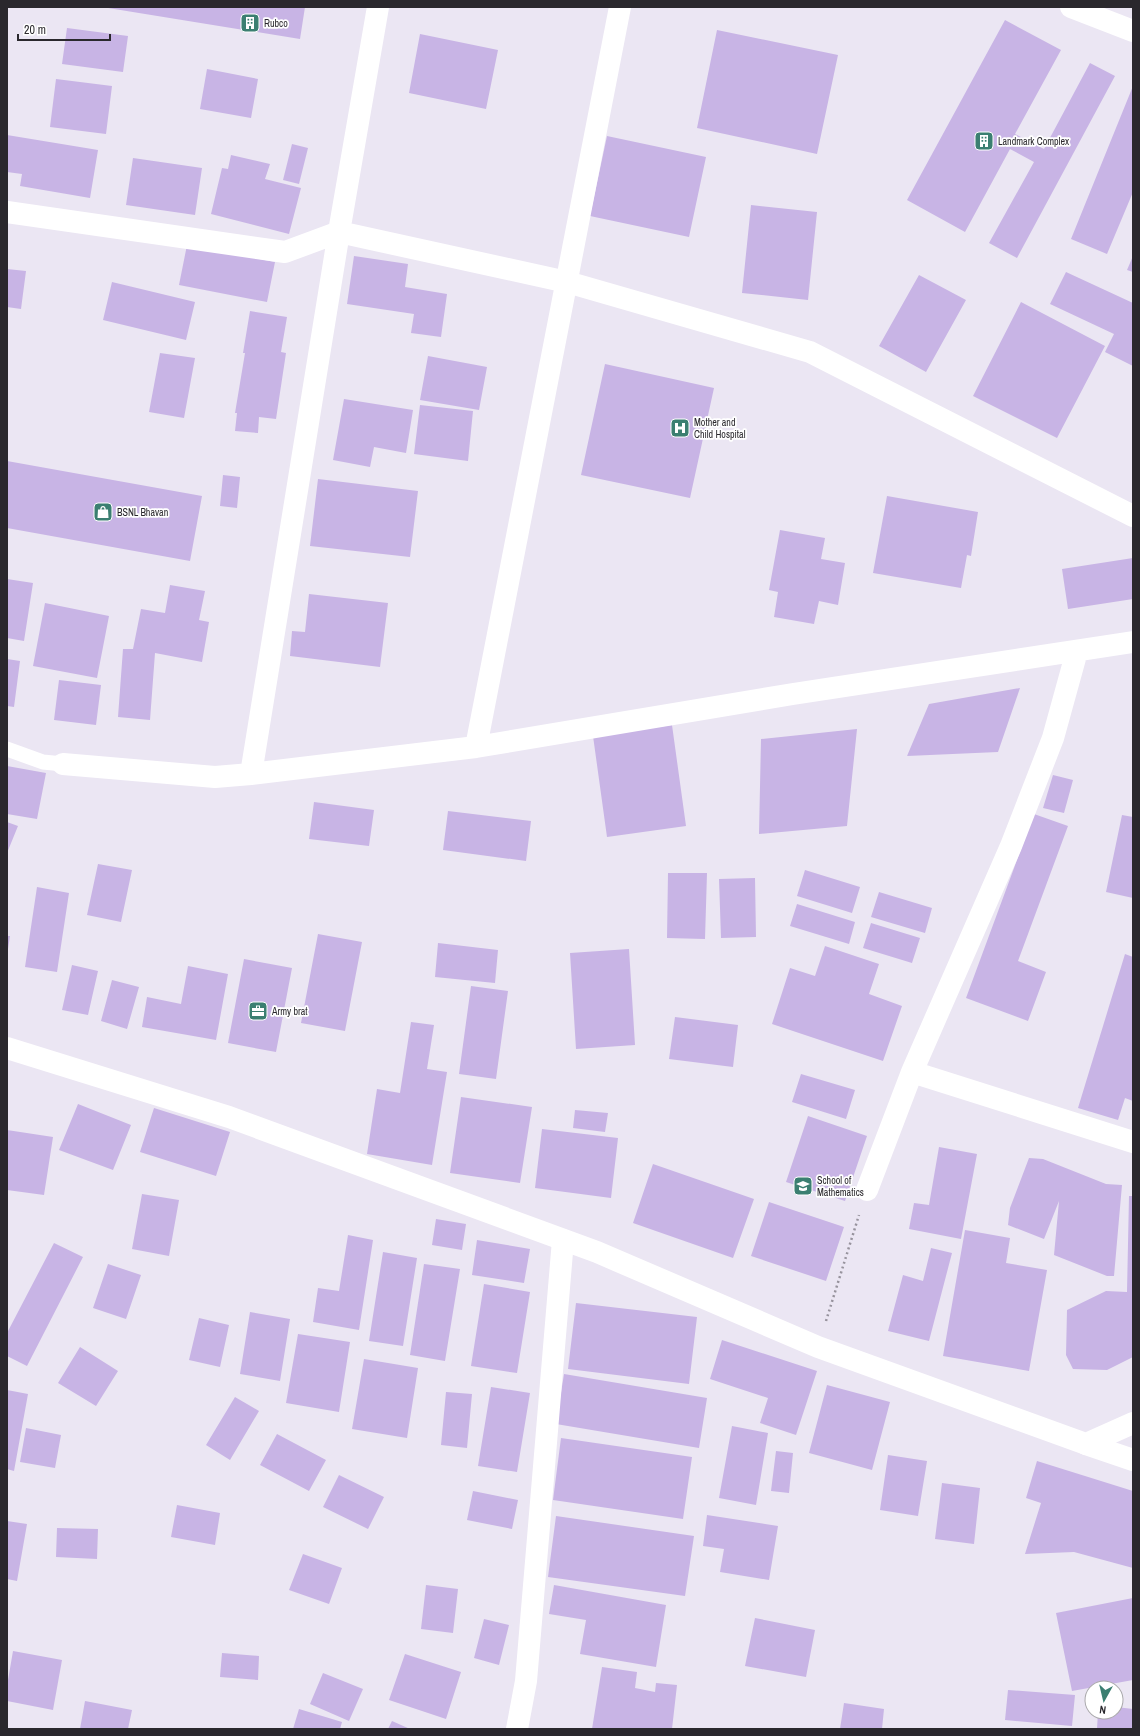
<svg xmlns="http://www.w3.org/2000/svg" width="1140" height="1736" font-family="'Archivo Narrow',sans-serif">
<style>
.building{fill:#c8b4e5}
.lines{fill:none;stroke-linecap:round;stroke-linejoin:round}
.path{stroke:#97939d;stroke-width:2.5;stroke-dasharray:2 3;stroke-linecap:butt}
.service{stroke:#fff;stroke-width:15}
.minor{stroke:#fff;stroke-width:22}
.tertiary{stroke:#fff;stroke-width:22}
.secondary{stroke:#fff;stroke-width:22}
.labels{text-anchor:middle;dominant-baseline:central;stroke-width:3.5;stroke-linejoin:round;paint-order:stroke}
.poi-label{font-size:10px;fill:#2a282d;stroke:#fff;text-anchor:start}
</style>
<rect width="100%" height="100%" fill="#ebe6f3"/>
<path class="building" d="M 102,7 L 305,7 L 300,39 Z
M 1005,20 L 1061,50 L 1015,134 L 1044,149 L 1090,63 L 1115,76 L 1017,258 L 989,243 L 1034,162 L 1010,149 L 965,232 L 907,200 Z
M 67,28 L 128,36 L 123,72 L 62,64 Z
M 717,30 L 838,55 L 817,154 L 697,128 Z
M 420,34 L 498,50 L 486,109 L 409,93 Z
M 207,69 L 258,79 L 251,118 L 200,109 Z
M 56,79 L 112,86 L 106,134 L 50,127 Z
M 1133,86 L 1133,192 L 1107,254 L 1071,239 Z
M 7,135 L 98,150 L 90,198 L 20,186 L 22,174 L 7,172 Z
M 607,136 L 706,157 L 689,237 L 590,216 Z
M 292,144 L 308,148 L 299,184 L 283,180 Z
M 231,155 L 270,164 L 265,179 L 301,188 L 289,234 L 211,214 L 222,168 L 228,169 Z
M 133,158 L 202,168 L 195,215 L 126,205 Z
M 751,205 L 817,212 L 808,300 L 742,293 Z
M 187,245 L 275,262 L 267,302 L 179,285 Z
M 354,256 L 408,264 L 405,287 L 447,294 L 441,337 L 411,333 L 414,314 L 347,304 Z
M 1133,256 L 1133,272 L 1127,270 Z
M 7,269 L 26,271 L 21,309 L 7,307 Z
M 1066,272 L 1133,303 L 1133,366 L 1105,352 L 1114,334 L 1050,304 Z
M 919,275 L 966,300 L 926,372 L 879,346 Z
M 112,282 L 195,302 L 186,340 L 103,320 Z
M 1021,302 L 1105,346 L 1057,438 L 973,396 Z
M 250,311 L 287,317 L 281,352 L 286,353 L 276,419 L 259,417 L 258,433 L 235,431 L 237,413 L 235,413 L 245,353 L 243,353 Z
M 160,353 L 195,358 L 184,418 L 149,412 Z
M 428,356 L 487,367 L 479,410 L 420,400 Z
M 605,364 L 714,388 L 690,498 L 581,475 Z
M 344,399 L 413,410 L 406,453 L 374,447 L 370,467 L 333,460 Z
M 420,405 L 473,411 L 468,461 L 414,454 Z
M 7,461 L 202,496 L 190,561 L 7,528 Z
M 223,475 L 240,477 L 237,508 L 220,506 Z
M 318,479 L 418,491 L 410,557 L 310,546 Z
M 887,496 L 978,512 L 971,556 L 967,555 L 961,588 L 873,573 Z
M 780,530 L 825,538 L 821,559 L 845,563 L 838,605 L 819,601 L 814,624 L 774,617 L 778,592 L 769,590 Z
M 1133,558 L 1133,599 L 1068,609 L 1062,569 Z
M 7,579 L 33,583 L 24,641 L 7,638 Z
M 170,585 L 205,591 L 199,620 L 209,622 L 202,662 L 155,653 L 150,720 L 118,717 L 123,649 L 133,649 L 141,609 L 165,613 Z
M 309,594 L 388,603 L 380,667 L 290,656 L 292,631 L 305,632 Z
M 45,603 L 109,616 L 97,678 L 33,666 Z
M 7,659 L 20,661 L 14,707 L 7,706 Z
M 59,680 L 101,685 L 96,725 L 54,720 Z
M 1020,688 L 998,752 L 907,756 L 929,704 Z
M 672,725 L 686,826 L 607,837 L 593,736 Z
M 857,729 L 847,826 L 759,834 L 761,739 Z
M 7,766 L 46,773 L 37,819 L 7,814 Z
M 1053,775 L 1073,780 L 1064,813 L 1043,808 Z
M 314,802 L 374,810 L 369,846 L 309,839 Z
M 448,811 L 531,821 L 526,861 L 443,850 Z
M 1034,814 L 1068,826 L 1018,961 L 1046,972 L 1028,1021 L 966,998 Z
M 1122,815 L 1133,817 L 1133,898 L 1106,892 Z
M 7,822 L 18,826 L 7,853 Z
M 98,864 L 132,870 L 121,922 L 87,915 Z
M 805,870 L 860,887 L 852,913 L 797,896 Z
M 668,873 L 707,873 L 705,939 L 667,938 Z
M 755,878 L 756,937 L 721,938 L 719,879 Z
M 37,887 L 69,893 L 57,972 L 25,967 Z
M 879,892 L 932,908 L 925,933 L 871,917 Z
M 797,904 L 855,922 L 849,944 L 790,926 Z
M 871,923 L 920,938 L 912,963 L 863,948 Z
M 318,934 L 362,942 L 345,1031 L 301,1023 Z
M 7,936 L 10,936 L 8,949 L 7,949 Z
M 438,943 L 498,950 L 495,983 L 435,977 Z
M 825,946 L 879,964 L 869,994 L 902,1006 L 883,1061 L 772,1024 L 790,968 L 815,976 Z
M 629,949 L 635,1045 L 576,1049 L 570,953 Z
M 1125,954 L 1133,957 L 1133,1101 L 1125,1098 L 1118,1120 L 1078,1108 Z
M 244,959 L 292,968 L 276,1052 L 228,1043 Z
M 72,965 L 98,971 L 88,1015 L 62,1010 Z
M 188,966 L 228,974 L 216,1040 L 142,1027 L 147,997 L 181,1004 Z
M 112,980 L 139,987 L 127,1029 L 101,1021 Z
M 471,986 L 508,991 L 496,1079 L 459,1074 Z
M 675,1017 L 738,1025 L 733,1067 L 669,1059 Z
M 411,1022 L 434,1025 L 427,1069 L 447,1072 L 432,1165 L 367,1154 L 377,1089 L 400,1093 Z
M 801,1074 L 855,1090 L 846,1119 L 792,1102 Z
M 461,1097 L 532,1107 L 520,1183 L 450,1173 Z
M 78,1104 L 131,1125 L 113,1170 L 59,1150 Z
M 154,1108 L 230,1132 L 216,1176 L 140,1152 Z
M 575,1110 L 608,1113 L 605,1132 L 573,1128 Z
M 808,1116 L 867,1136 L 845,1201 L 786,1182 Z
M 542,1129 L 618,1138 L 611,1198 L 535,1188 Z
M 7,1130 L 53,1137 L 44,1195 L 7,1190 Z
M 939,1147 L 977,1154 L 961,1239 L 909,1229 L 914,1203 L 929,1205 Z
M 1029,1158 L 1043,1159 L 1106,1184 L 1122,1185 L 1114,1276 L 1107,1276 L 1054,1255 L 1059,1201 L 1044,1239 L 1008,1225 L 1010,1208 Z
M 653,1164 L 754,1199 L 733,1258 L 633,1223 Z
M 142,1194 L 179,1200 L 169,1256 L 132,1249 Z
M 1129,1196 L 1133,1196 L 1133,1357 L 1107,1370 L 1073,1369 L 1066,1355 L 1067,1310 L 1106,1291 L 1127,1292 Z
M 769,1202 L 844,1227 L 826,1281 L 751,1256 Z
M 436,1219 L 466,1224 L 462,1250 L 432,1245 Z
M 965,1230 L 1010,1238 L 1006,1263 L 1047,1270 L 1029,1371 L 943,1356 Z
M 348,1235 L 373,1240 L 359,1330 L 313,1322 L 318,1288 L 339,1291 Z
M 477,1240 L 530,1249 L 524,1283 L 472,1275 Z
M 54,1243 L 83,1257 L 27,1366 L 7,1356 L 7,1333 Z
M 931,1248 L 952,1253 L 929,1341 L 888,1331 L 903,1275 L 923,1281 Z
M 383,1252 L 417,1258 L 403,1346 L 369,1341 Z
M 108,1264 L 141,1275 L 126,1319 L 93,1308 Z
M 424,1264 L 460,1269 L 445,1361 L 410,1355 Z
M 484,1284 L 530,1292 L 517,1373 L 471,1366 Z
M 576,1303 L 697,1317 L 689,1384 L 568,1369 Z
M 250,1312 L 290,1319 L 280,1381 L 240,1374 Z
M 199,1318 L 229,1325 L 220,1367 L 189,1360 Z
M 298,1334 L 350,1342 L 339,1412 L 286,1403 Z
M 722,1340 L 817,1371 L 796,1435 L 760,1423 L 768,1398 L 710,1379 Z
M 80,1347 L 118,1371 L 96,1406 L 58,1383 Z
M 364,1359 L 418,1368 L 407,1438 L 352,1429 Z
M 564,1374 L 707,1398 L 699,1448 L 556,1424 Z
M 827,1385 L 890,1402 L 872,1470 L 809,1453 Z
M 491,1387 L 530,1393 L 517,1472 L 478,1466 Z
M 7,1390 L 28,1394 L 14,1471 L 7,1469 Z
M 446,1392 L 472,1394 L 467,1448 L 441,1445 Z
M 235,1397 L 259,1411 L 230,1460 L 206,1445 Z
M 732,1426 L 768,1433 L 756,1505 L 719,1498 Z
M 26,1428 L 61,1435 L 55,1468 L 20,1462 Z
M 277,1434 L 326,1460 L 309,1491 L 260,1465 Z
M 561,1438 L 692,1457 L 683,1519 L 553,1500 Z
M 776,1451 L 793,1453 L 789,1493 L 771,1491 Z
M 888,1455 L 927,1461 L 918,1516 L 880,1510 Z
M 1037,1461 L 1133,1491 L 1133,1568 L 1074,1552 L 1025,1554 L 1041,1503 L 1026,1498 Z
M 339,1475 L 384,1497 L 368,1529 L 323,1507 Z
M 942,1483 L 980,1488 L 974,1544 L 935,1539 Z
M 473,1491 L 518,1500 L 512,1529 L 467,1520 Z
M 177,1505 L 220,1513 L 215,1545 L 171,1537 Z
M 707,1515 L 778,1526 L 769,1580 L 720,1572 L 724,1549 L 703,1546 Z
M 556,1516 L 694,1536 L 685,1596 L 548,1577 Z
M 7,1521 L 27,1524 L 17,1581 L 7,1579 Z
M 57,1528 L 98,1529 L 97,1559 L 56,1557 Z
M 303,1554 L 342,1568 L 329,1604 L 289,1590 Z
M 426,1585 L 458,1589 L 453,1633 L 421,1629 Z
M 554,1585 L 666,1605 L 656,1667 L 580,1654 L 586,1620 L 549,1614 Z
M 1133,1598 L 1133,1680 L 1072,1691 L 1056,1613 Z
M 755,1618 L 815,1630 L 806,1677 L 745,1666 Z
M 484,1619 L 509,1625 L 499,1665 L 474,1658 Z
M 13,1651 L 62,1660 L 53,1710 L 7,1701 L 7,1686 Z
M 222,1653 L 259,1656 L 258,1680 L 220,1677 Z
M 405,1654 L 461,1672 L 446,1719 L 389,1700 Z
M 602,1667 L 637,1672 L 635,1688 L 655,1692 L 656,1683 L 677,1685 L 672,1729 L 592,1729 Z
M 323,1673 L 363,1689 L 349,1721 L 310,1704 Z
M 1008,1690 L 1075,1695 L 1072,1726 L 1005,1720 Z
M 85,1701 L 132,1710 L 128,1729 L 80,1729 Z
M 844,1703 L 884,1709 L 882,1729 L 840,1729 Z
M 1116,1707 L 1133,1709 L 1133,1729 L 1097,1729 L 1098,1712 L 1116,1712 Z
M 299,1709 L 342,1722 L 340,1729 L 293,1729 Z
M 392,1721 L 410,1729 L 388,1729 Z"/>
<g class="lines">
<path class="path" d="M 826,1321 L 859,1215"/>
<path class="service" d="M 7,749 L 43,762 L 63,764"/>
<path class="minor" d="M 1071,7 L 1133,31
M 7,212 L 285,252 L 339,232 L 567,282 L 810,352 L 1133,516
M 476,747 L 620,7
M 63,764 L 215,777 L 251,774 L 476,747 L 793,694 L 1133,642
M 251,774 L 339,232 L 378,7
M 912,1072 L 1011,846 L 1053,738 L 1077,651
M 867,1190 L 912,1072 L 1133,1142
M 517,1729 L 526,1681 L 563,1240"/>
<path class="tertiary" d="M 1086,1444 L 1133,1460"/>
<path class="secondary" d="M 7,1048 L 229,1117 L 597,1252 L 818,1347 L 1086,1444 L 1133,1423"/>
</g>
<defs>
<symbol id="building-square" viewBox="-11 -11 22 22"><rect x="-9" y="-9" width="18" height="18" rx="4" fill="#3b7f71" stroke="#fff"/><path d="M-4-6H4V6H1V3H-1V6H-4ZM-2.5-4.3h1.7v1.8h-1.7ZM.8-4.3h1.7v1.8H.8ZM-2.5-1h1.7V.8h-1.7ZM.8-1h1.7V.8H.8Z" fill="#fff"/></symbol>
<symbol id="hospital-square" viewBox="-11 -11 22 22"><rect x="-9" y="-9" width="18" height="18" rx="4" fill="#3b7f71" stroke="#fff"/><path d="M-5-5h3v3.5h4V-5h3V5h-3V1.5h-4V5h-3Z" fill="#fff"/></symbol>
<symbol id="shop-square" viewBox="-11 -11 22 22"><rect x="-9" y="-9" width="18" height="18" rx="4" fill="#3b7f71" stroke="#fff"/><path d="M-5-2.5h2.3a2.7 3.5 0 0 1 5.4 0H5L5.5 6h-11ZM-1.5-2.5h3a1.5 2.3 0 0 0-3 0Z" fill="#fff"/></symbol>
<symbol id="office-square" viewBox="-11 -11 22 22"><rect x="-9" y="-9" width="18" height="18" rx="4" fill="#3b7f71" stroke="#fff"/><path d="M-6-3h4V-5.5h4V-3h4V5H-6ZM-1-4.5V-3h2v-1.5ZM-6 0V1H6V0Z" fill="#fff"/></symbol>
<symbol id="school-square" viewBox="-11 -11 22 22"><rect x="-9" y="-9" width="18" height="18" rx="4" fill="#3b7f71" stroke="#fff"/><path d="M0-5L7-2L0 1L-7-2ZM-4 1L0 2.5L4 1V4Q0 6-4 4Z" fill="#fff"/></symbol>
</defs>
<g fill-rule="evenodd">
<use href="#building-square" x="239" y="12" width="22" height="22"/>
<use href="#building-square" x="973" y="130" width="22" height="22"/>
<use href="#hospital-square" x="669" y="417" width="22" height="22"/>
<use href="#shop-square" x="92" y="501" width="22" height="22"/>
<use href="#office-square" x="247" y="1000" width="22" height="22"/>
<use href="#school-square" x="792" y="1175" width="22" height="22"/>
</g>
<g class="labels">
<g class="poi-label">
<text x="264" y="23">Rubco</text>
<text x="998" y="141">Landmark Complex</text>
<text x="694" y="422">Mother and<tspan x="694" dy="12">Child Hospital</tspan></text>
<text x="117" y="512">BSNL Bhavan</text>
<text x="272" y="1011">Army brat</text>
<text x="817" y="1180">School of<tspan x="817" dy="12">Mathematics</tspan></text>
</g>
</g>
<rect width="1140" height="1736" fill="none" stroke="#2a282d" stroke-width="16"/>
<g transform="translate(1104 1700) rotate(188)"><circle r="19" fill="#ffffff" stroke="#aaa9ab"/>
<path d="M0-3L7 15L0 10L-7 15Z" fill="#3b7f71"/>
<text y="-6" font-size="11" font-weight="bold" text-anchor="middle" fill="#2a282d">N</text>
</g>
<path d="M18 34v6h92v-6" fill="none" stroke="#2a282d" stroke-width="2"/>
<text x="24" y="34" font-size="12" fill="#2a282d" stroke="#ffffff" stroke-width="3" paint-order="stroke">20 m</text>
</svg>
